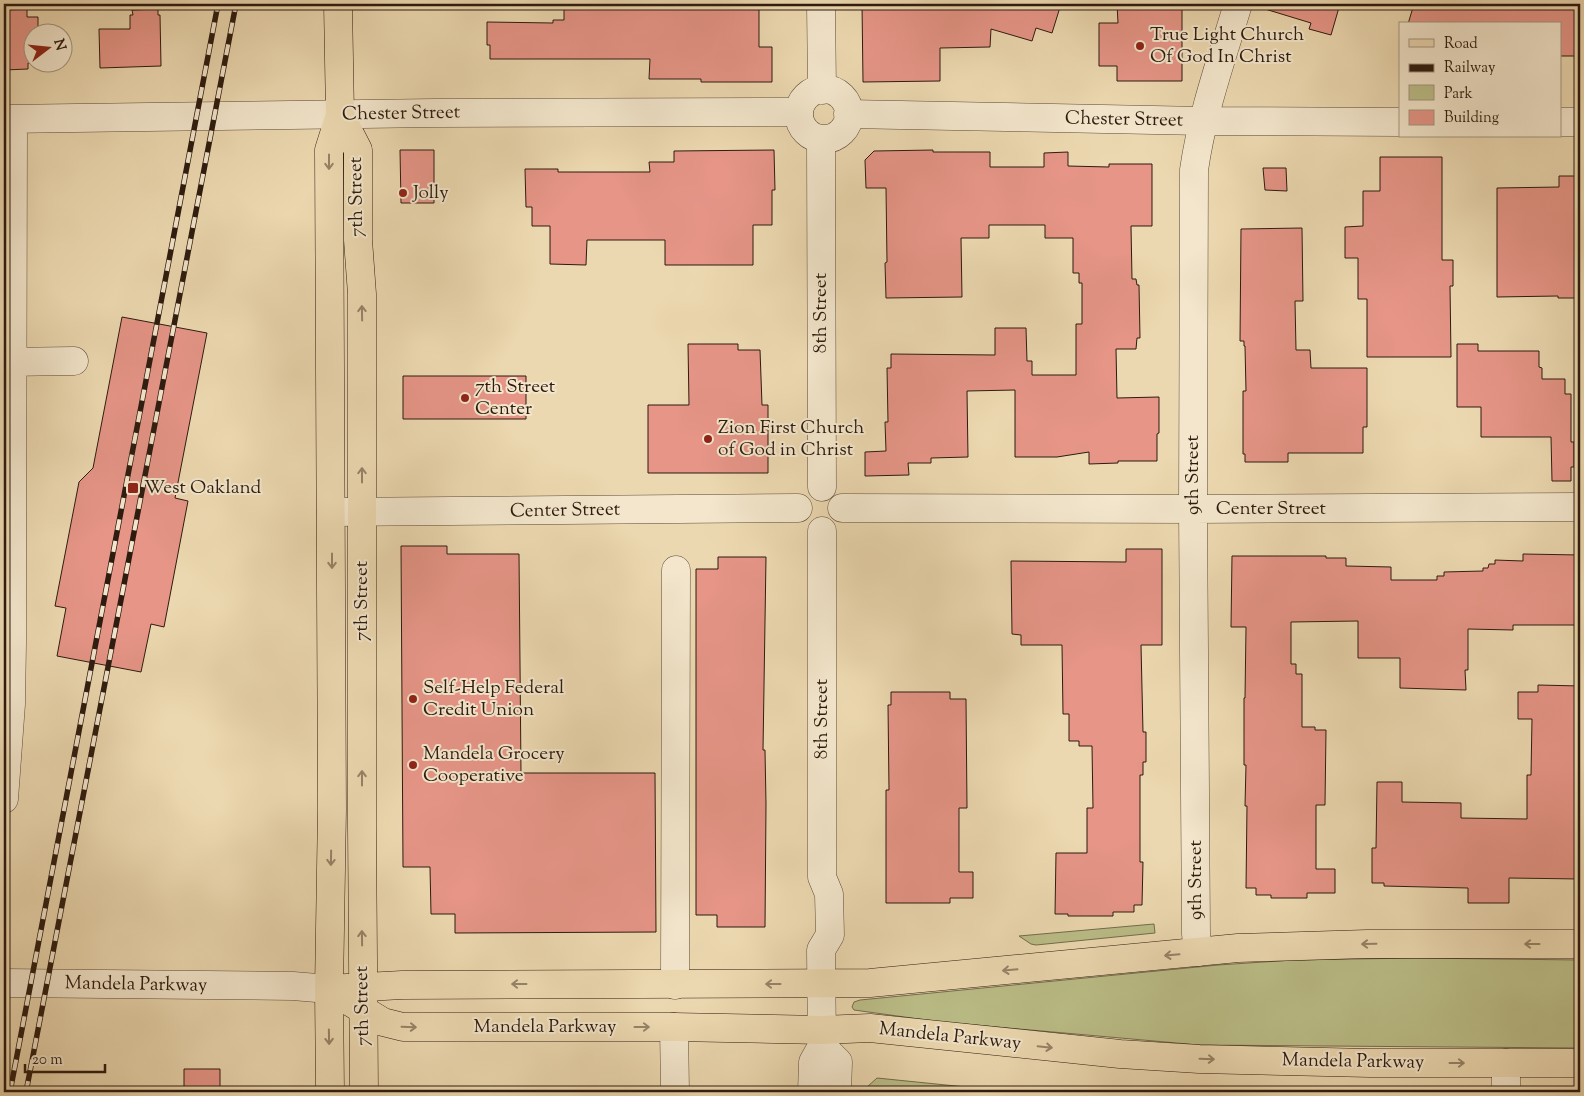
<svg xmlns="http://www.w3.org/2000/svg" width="1584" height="1096" font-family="'Sorts Mill Goudy',serif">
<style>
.green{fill:#bbbe88;stroke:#746c4c}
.building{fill:#e69587;stroke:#2d1b0f}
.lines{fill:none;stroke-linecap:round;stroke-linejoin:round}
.minor-casing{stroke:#5d4a37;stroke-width:29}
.major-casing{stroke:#2d1b0f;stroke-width:29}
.minor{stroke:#f3e6cc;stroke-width:28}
.major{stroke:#ecd8b0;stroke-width:28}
.rail-casing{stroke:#2d1b0f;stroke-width:5.5}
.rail{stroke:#f3e6cc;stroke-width:4;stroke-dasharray:11;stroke-linecap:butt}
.oneway{stroke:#968368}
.poi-dot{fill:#8f2418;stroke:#f3e6cc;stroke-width:2}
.labels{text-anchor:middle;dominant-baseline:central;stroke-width:4;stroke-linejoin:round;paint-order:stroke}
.poi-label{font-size:19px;fill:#2d1b0f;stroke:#f3e6cc;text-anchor:start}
.street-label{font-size:19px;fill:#2d1b0f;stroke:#f3e6cc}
</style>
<rect width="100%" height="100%" fill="#ecd8b0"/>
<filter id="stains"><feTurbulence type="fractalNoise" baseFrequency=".004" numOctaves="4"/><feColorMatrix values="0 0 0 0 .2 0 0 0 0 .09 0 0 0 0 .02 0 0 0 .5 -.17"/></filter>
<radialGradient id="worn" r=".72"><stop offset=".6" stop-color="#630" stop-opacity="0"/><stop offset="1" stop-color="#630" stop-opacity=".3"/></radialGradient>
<path class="green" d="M 1154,924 L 1155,933 L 1036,945 L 1031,944 L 1019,936 Z
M 1415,958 L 1580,960 L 1580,1048 L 1199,1045 L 941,1022 L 854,1010 L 852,1007 L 854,1002 L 860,1000 L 1218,965 L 1294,960 Z
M 877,1078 L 1015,1092 L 867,1092 L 867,1087 Z"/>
<path class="building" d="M 564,4 L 759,4 L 759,47 L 772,47 L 772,82 L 701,82 L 701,79 L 649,79 L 650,59 L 490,59 L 490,45 L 487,45 L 487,22 L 553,23 L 553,20 L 564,20 Z
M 862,4 L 1061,4 L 1052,33 L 1036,28 L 1032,41 L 991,29 L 990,47 L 940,48 L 940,81 L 863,82 Z
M 1117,4 L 1182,4 L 1182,81 L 1117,81 L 1117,66 L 1099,66 L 1099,23 L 1118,23 Z
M 1266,4 L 1340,4 L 1331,35 L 1309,29 L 1311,23 L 1265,9 Z
M 1414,4 L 1522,4 L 1548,7 L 1548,4 L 1570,4 L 1570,8 L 1580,8 L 1580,56 L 1560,56 L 1560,24 L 1408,24 Z
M 27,9 L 27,17 L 38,17 L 38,32 L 32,32 L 32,62 L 39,63 L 28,63 L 28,69 L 4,70 L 4,32 L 7,32 L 6,10 Z
M 158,9 L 158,15 L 160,15 L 161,66 L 100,68 L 99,29 L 130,29 L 130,15 L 133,15 L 132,10 Z
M 400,150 L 434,150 L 434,203 L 401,203 Z
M 774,150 L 775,190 L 772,190 L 772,225 L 753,225 L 753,265 L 665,265 L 665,240 L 587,240 L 586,265 L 550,264 L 550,226 L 532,226 L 532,207 L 526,207 L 525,169 L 558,169 L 558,172 L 650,172 L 649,162 L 674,162 L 674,151 Z
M 933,150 L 933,152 L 990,152 L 990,167 L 1044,167 L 1044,153 L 1068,152 L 1068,166 L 1109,167 L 1109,164 L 1152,164 L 1152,226 L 1131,226 L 1132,279 L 1136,279 L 1137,285 L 1139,285 L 1140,338 L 1137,338 L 1136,349 L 1116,349 L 1117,398 L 1159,397 L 1159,433 L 1157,434 L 1157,461 L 1118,461 L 1118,463 L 1089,464 L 1089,452 L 1057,457 L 1015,457 L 1015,390 L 967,391 L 968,457 L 931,458 L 931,463 L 908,463 L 909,475 L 865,476 L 865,452 L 886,451 L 885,422 L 888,422 L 887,368 L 891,368 L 891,354 L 995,355 L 995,328 L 1026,328 L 1027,361 L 1032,361 L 1032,375 L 1076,375 L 1076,324 L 1082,324 L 1082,283 L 1079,283 L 1079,273 L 1073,273 L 1073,238 L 1045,238 L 1045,225 L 989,225 L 989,238 L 961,238 L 962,297 L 886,298 L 885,263 L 887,262 L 886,188 L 866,188 L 865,160 L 874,151 Z
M 1380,157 L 1442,157 L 1442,260 L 1453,260 L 1453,286 L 1450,286 L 1451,357 L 1367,357 L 1367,299 L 1358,299 L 1358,258 L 1345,258 L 1345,227 L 1363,226 L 1363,191 L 1380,191 Z
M 1263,168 L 1286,168 L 1287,191 L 1265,190 Z
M 1559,176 L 1580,176 L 1580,298 L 1558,298 L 1558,296 L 1497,297 L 1497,188 L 1559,187 Z
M 1302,228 L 1303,301 L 1295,301 L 1296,350 L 1310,350 L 1311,368 L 1367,368 L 1367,427 L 1363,427 L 1363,453 L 1288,453 L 1288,462 L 1245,462 L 1245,454 L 1243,454 L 1243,391 L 1246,391 L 1245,346 L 1244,346 L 1244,341 L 1240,341 L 1241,229 Z
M 122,317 L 207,333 L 175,498 L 188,501 L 164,627 L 151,624 L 141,672 L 57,656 L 66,608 L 55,606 L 79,482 L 93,468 Z
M 688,344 L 738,344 L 738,350 L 760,350 L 762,405 L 768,405 L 768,473 L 648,473 L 648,405 L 689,405 Z
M 1457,344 L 1478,344 L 1478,351 L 1539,351 L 1539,367 L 1542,368 L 1542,379 L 1565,379 L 1565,394 L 1571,394 L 1571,442 L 1574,442 L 1574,467 L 1571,467 L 1571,481 L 1552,481 L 1551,437 L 1481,437 L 1481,407 L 1457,407 Z
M 403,376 L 526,376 L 526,419 L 403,419 Z
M 401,546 L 447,546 L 447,554 L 519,554 L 521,773 L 655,773 L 656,932 L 455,933 L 455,914 L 431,914 L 430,867 L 403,867 Z
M 1126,549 L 1162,549 L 1162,645 L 1141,645 L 1143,732 L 1146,732 L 1146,762 L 1143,762 L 1143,775 L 1140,775 L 1140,862 L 1143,862 L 1142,905 L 1134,905 L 1134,912 L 1113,912 L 1113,916 L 1068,916 L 1068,914 L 1055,914 L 1056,853 L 1087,853 L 1087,808 L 1093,808 L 1092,746 L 1079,746 L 1079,741 L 1069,741 L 1069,714 L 1063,714 L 1062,645 L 1021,645 L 1021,635 L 1012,634 L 1011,561 L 1126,562 Z
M 1523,554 L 1580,555 L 1580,625 L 1513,625 L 1513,630 L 1468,629 L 1468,670 L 1465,670 L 1466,690 L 1400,688 L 1400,658 L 1358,658 L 1358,621 L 1291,622 L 1291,664 L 1296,664 L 1296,674 L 1302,674 L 1302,727 L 1315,727 L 1315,730 L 1326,730 L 1325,805 L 1316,805 L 1316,869 L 1335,869 L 1335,893 L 1307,893 L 1307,898 L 1271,898 L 1271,895 L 1256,895 L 1256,888 L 1246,888 L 1247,806 L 1245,806 L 1246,765 L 1244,765 L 1244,698 L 1245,698 L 1246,627 L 1231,627 L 1232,556 L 1326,556 L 1326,558 L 1346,558 L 1346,566 L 1391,567 L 1391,580 L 1437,580 L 1437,576 L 1444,576 L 1444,572 L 1483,571 L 1483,568 L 1488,568 L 1489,564 L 1495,564 L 1495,560 L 1523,561 Z
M 718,557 L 766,557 L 763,750 L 765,750 L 766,804 L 765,927 L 717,927 L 717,915 L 696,915 L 696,569 L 718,569 Z
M 1538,685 L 1580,686 L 1580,879 L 1509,878 L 1509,903 L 1468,903 L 1468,888 L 1384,886 L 1384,883 L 1372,883 L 1372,848 L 1376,848 L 1377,782 L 1402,782 L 1402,802 L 1461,803 L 1461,818 L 1527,819 L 1527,775 L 1531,775 L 1532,719 L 1518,719 L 1518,692 L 1538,692 Z
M 891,692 L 950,692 L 950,699 L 966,699 L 967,808 L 959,808 L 959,872 L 973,872 L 973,898 L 950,898 L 950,903 L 886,903 L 886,790 L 889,790 L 888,705 L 891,705 Z
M 184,1069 L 220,1069 L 220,1092 L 184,1092 Z"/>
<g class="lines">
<defs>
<path id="minor" d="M 821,4 L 822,90
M799 114a25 25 0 1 1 50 0a25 25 0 1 1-50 0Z
M 848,114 L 1203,121 L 1400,122
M 4,119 L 435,113 L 799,112
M 1560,122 L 1580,122
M 821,140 L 822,487
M 4,362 L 74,361
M 842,508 L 1193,509 L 1580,507
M 331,512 L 798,508
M 4,799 L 11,704 L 12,643 L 13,119
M 1198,952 L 1196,934 L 1193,509 L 1194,170 C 1202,113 1222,58 1238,4
M 4,983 L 293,986 L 329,989
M 675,985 L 676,570
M 674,1027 L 675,1092
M 822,1046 L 838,1062 L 837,1092
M 1506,1063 L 1506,1092
M 812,1092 L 813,1062 L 822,1046 L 821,950 L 830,935 L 829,894 L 822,877 L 822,531"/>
<path id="major" d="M 340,115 L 358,150 L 358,240 L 362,294 L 362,827 L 364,1092
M 329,989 L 383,1022 L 403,1027 L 674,1027 L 822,1030 L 870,1028 L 1120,1054 L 1199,1059 L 1370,1063 L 1580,1063
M 329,989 L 402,985 L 870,983 L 1238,948 L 1367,944 L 1580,944
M 330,1092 L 329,989 L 332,809 L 329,150 L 340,115 L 338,4"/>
</defs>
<use href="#minor" class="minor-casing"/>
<use href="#major" class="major-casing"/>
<use href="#minor" class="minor"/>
<use href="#major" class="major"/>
<defs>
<path id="rail" d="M 10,1092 L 218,4
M 26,1092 L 236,4"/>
</defs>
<use href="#rail" class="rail-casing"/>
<use href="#rail" class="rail"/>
</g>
<defs><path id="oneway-shaft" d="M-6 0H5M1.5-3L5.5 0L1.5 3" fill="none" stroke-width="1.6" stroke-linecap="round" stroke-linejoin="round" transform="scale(1.25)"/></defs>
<g class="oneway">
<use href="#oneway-shaft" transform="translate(329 162) rotate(90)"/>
<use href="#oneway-shaft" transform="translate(362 313) rotate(-91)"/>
<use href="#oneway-shaft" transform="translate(362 475) rotate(-90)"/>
<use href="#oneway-shaft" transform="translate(332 561) rotate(90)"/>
<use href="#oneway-shaft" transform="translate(362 778) rotate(-90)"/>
<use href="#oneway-shaft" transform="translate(331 858) rotate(91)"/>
<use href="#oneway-shaft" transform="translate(362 938) rotate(-91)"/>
<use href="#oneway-shaft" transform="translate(1369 944) rotate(179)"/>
<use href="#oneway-shaft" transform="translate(1532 944) rotate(-180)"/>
<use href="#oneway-shaft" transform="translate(1172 955) rotate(175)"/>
<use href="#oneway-shaft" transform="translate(1010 970) rotate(175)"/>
<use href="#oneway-shaft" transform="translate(519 984) rotate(180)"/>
<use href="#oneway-shaft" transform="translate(773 984) rotate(180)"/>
<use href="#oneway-shaft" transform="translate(409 1027) rotate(2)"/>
<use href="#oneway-shaft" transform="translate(642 1027)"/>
<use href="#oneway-shaft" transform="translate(329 1037) rotate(89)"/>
<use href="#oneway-shaft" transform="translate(1045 1047) rotate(6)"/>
<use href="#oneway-shaft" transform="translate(1207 1059) rotate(2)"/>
<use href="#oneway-shaft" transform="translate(1457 1063)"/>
</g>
<g class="poi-dot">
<circle cx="1140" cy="46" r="5"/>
<circle cx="403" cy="193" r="5"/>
<circle cx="465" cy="398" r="5"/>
<circle cx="708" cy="439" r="5"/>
<rect x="127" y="482" width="12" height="12" rx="2.5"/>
<circle cx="413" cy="699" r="5"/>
<circle cx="413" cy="765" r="5"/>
</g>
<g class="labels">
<g class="poi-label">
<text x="1150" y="35">True Light Church<tspan x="1150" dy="22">Of God In Christ</tspan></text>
<text x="413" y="193">Jolly</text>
<text x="475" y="387">7th Street<tspan x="475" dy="22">Center</tspan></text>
<text x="718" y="428">Zion First Church<tspan x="718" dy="22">of God in Christ</tspan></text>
<text x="144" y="488">West Oakland</text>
<text x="423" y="688">Self-Help Federal<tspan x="423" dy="22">Credit Union</tspan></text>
<text x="423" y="754">Mandela Grocery<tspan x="423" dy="22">Cooperative</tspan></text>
</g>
<g class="street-label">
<text transform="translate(401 114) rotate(-1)">Chester Street</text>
<text transform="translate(1124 120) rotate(1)">Chester Street</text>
<text transform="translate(357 197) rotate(-91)">7th Street</text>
<text transform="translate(821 313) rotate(-90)">8th Street</text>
<text transform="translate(1193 475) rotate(-90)">9th Street</text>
<text x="1271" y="509">Center Street</text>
<text transform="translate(565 511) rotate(-1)">Center Street</text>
<text transform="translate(362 601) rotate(-90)">7th Street</text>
<text transform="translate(822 719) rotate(-90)">8th Street</text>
<text transform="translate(1196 880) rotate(-90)">9th Street</text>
<text transform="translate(136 985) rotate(1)">Mandela Parkway</text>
<text transform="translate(363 1006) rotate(-91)">7th Street</text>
<text x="545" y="1027">Mandela Parkway</text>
<text transform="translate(950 1037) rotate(6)">Mandela Parkway</text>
<text transform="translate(1353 1062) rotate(1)">Mandela Parkway</text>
</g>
</g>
<rect width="1584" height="1096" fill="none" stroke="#ecd8b0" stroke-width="20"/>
<rect x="5" y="5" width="1574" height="1086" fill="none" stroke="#2d1b0f" stroke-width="2.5"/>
<rect x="10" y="10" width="1564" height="1076" fill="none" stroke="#2d1b0f"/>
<rect x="1399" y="22" width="162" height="115" fill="#f3e6cc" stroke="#a49580"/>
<rect x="1409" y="39" width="25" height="8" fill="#ecd8b0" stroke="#a49580"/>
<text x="1444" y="48" font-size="15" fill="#2d1b0f">Road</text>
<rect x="1409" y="64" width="25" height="8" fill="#2d1b0f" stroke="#a49580"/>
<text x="1444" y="72" font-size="15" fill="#2d1b0f">Railway</text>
<rect x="1409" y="85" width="25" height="15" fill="#bbbe88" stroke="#a49580"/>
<text x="1444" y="98" font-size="15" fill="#2d1b0f">Park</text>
<rect x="1409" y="110" width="25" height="15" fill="#e69587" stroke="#a49580"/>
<text x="1444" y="122" font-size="15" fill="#2d1b0f">Building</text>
<g transform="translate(48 48) rotate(74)"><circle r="24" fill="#f3e6cc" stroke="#a49580"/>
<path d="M0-4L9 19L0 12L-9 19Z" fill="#8f2418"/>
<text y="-8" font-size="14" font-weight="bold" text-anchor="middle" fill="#2d1b0f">N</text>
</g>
<path d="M25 1064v8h80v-8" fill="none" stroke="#2d1b0f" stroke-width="2.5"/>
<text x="32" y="1064" font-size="15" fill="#2d1b0f" stroke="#f3e6cc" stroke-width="4" paint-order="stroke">20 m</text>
<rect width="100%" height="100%" filter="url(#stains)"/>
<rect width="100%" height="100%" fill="url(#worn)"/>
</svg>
